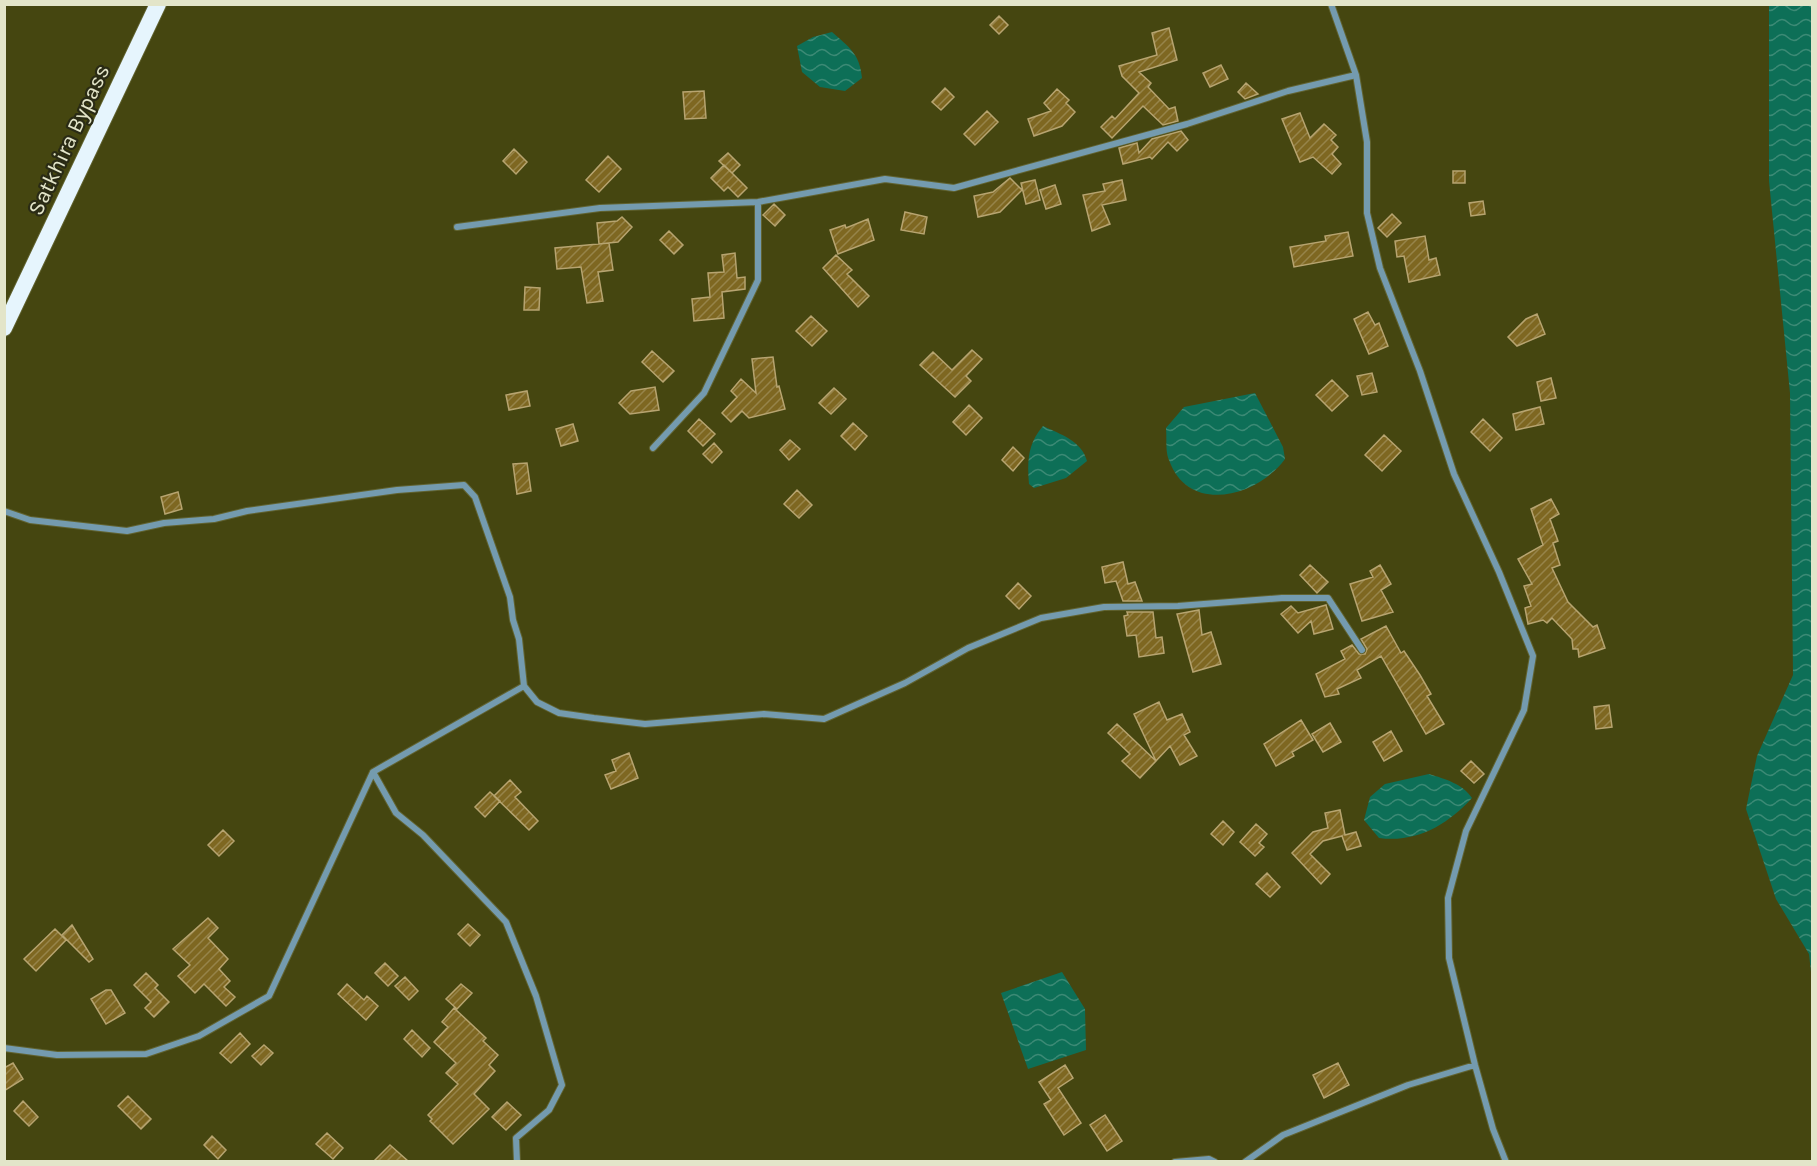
<svg xmlns="http://www.w3.org/2000/svg" width="1817" height="1166" font-family="Karla,sans-serif">
<style>
.water{fill:url(#water-waves)}
.building{fill:url(#building-hatch);stroke:#b7a470;stroke-width:1.5}
.lines{fill:none;stroke-linecap:round;stroke-linejoin:round}
.minor-casing{stroke:#616331;stroke-width:8}
.trunk-casing{stroke:#616331;stroke-width:18}
.minor{stroke:#749baf;stroke-width:6}
.trunk{stroke:#e6f5fd;stroke-width:16}
.labels{text-anchor:middle;dominant-baseline:central;stroke-width:4.5;stroke-linejoin:round;paint-order:stroke}
.street-label{font-size:22px;fill:#e3e5c9;stroke:#2a2b15}
</style>
<defs>
<pattern id="water-waves" width="16" height="10" patternUnits="userSpaceOnUse" patternTransform="scale(1.5)"><rect width="16" height="10" fill="#0d6f57"/><path d="M0 5q4-4 8 0t8 0" fill="none" stroke="#3c8a75"/></pattern>
<pattern id="building-hatch" width="6" height="6" patternUnits="userSpaceOnUse" patternTransform="scale(1.5)"><rect width="6" height="6" fill="#7e6721"/><path d="M-1 1l2-2M0 6l6-6M5 7l2-2" fill="none" stroke="#96844a"/></pattern>
</defs>
<rect width="100%" height="100%" fill="#454610"/>
<path class="water" d="M 1769,5 L 1812,5 L 1812,981 L 1809,954 L 1776,899 L 1746,809 L 1757,756 L 1793,675 L 1790,393 L 1769,181 Z
M 832,32 C 849,47 860,54 862,78 L 845,91 L 820,87 L 802,72 L 797,46 L 813,37 Z
M 1255,393 L 1283,447 L 1285,459 C 1258,496 1189,516 1169,460 C 1165,451 1167,438 1166,428 L 1184,407 Z
M 1043,426 C 1060,434 1082,441 1087,461 L 1066,478 L 1034,488 L 1029,484 C 1027,461 1028,443 1043,426 Z
M 1429,774 C 1445,779 1463,784 1472,798 C 1447,825 1417,843 1379,838 L 1364,820 L 1370,797 L 1385,784 Z
M 1062,972 L 1085,1009 L 1086,1050 L 1028,1069 L 1001,993 Z"/>
<path class="building" d="M 999,16 L 1008,25 L 999,34 L 990,25 Z
M 1169,28 L 1177,60 L 1139,72 L 1151,83 L 1148,87 L 1169,109 L 1175,107 L 1178,121 L 1163,125 L 1143,106 L 1112,138 L 1101,127 L 1112,116 L 1115,119 L 1139,93 L 1122,76 L 1119,66 L 1157,55 L 1152,33 Z
M 1221,65 L 1228,79 L 1210,87 L 1203,73 Z
M 1246,83 L 1258,94 L 1245,99 L 1238,92 Z
M 945,88 L 954,97 L 941,110 L 932,102 Z
M 1057,89 L 1069,100 L 1066,103 L 1075,112 L 1062,126 L 1034,136 L 1028,119 L 1051,111 L 1044,103 Z
M 704,91 L 706,118 L 685,119 L 683,92 Z
M 987,111 L 998,122 L 975,145 L 964,134 Z
M 1300,113 L 1310,138 L 1324,124 L 1336,135 L 1331,140 L 1338,147 L 1332,154 L 1341,164 L 1332,174 L 1313,157 L 1300,162 L 1282,119 Z
M 1181,131 L 1188,140 L 1177,151 L 1168,142 L 1152,159 L 1150,157 L 1123,164 L 1119,148 L 1137,143 L 1139,153 L 1152,139 Z
M 514,149 L 527,162 L 516,174 L 503,161 Z
M 728,153 L 740,165 L 732,173 L 719,161 Z
M 608,156 L 621,169 L 599,192 L 586,180 Z
M 724,165 L 747,188 L 738,197 L 728,187 L 724,191 L 711,178 Z
M 1453,171 L 1465,171 L 1465,183 L 1453,183 Z
M 1010,178 L 1022,190 L 1000,212 L 978,217 L 974,196 L 993,192 Z
M 1035,180 L 1040,200 L 1026,204 L 1021,183 Z
M 1122,180 L 1126,200 L 1102,205 L 1110,224 L 1092,231 L 1083,195 L 1105,191 L 1103,184 Z
M 1055,185 L 1061,204 L 1046,209 L 1040,190 Z
M 1483,201 L 1485,214 L 1471,216 L 1469,203 Z
M 774,204 L 785,215 L 775,226 L 763,215 Z
M 905,212 L 927,217 L 924,234 L 901,230 Z
M 1392,214 L 1401,223 L 1387,237 L 1378,228 Z
M 622,217 L 632,227 L 618,242 L 599,244 L 597,223 L 617,221 Z
M 868,219 L 874,240 L 838,254 L 830,230 L 845,225 L 846,228 Z
M 669,231 L 683,245 L 674,254 L 660,240 Z
M 1348,232 L 1353,256 L 1294,267 L 1290,247 L 1326,241 L 1325,236 Z
M 1425,236 L 1429,260 L 1436,258 L 1440,275 L 1409,282 L 1404,256 L 1397,257 L 1395,241 Z
M 609,243 L 613,270 L 598,272 L 603,301 L 587,303 L 581,267 L 557,269 L 555,248 Z
M 735,253 L 737,278 L 745,277 L 745,289 L 722,292 L 724,318 L 694,321 L 692,299 L 710,297 L 708,273 L 724,272 L 722,255 Z
M 836,255 L 852,270 L 847,274 L 869,296 L 858,307 L 823,268 Z
M 525,287 L 540,288 L 539,310 L 524,310 Z
M 1368,312 L 1375,325 L 1379,323 L 1388,346 L 1369,354 L 1354,319 Z
M 1537,314 L 1545,334 L 1517,346 L 1508,337 L 1526,319 Z
M 811,316 L 827,331 L 812,346 L 796,331 Z
M 972,350 L 982,359 L 966,376 L 971,381 L 955,397 L 920,365 L 933,352 L 952,370 Z
M 652,351 L 674,371 L 663,382 L 642,362 Z
M 773,357 L 777,387 L 779,386 L 785,409 L 749,418 L 742,411 L 731,422 L 722,413 L 737,397 L 731,391 L 741,379 L 756,393 L 752,359 Z
M 1372,373 L 1377,392 L 1362,395 L 1357,376 Z
M 1551,378 L 1556,398 L 1541,401 L 1537,382 Z
M 1332,380 L 1348,396 L 1332,411 L 1316,395 Z
M 655,387 L 659,410 L 630,414 L 619,403 L 631,391 Z
M 834,388 L 846,399 L 831,414 L 819,403 Z
M 527,391 L 530,406 L 509,410 L 506,395 Z
M 969,405 L 982,418 L 966,435 L 953,422 Z
M 1540,407 L 1544,424 L 1516,430 L 1513,414 Z
M 699,419 L 715,434 L 703,446 L 688,431 Z
M 1483,419 L 1502,438 L 1490,451 L 1471,432 Z
M 853,423 L 867,436 L 855,450 L 841,436 Z
M 573,424 L 578,441 L 561,446 L 556,429 Z
M 1384,435 L 1401,451 L 1382,471 L 1365,455 Z
M 790,440 L 800,449 L 789,460 L 780,450 Z
M 714,443 L 722,452 L 712,463 L 703,454 Z
M 1013,447 L 1024,458 L 1013,471 L 1002,460 Z
M 527,463 L 531,491 L 517,494 L 513,464 Z
M 797,490 L 812,505 L 799,518 L 784,504 Z
M 178,492 L 182,509 L 165,514 L 161,497 Z
M 1551,499 L 1559,514 L 1550,519 L 1558,541 L 1553,543 L 1560,565 L 1552,568 L 1568,602 L 1593,627 L 1597,625 L 1605,648 L 1579,657 L 1578,649 L 1573,649 L 1572,639 L 1552,618 L 1547,623 L 1543,620 L 1528,624 L 1525,608 L 1531,606 L 1524,586 L 1532,584 L 1518,559 L 1543,545 L 1531,509 Z
M 1123,562 L 1128,584 L 1135,582 L 1142,601 L 1123,601 L 1116,581 L 1105,583 L 1102,567 Z
M 1310,565 L 1328,582 L 1317,593 L 1300,575 Z
M 1380,565 L 1391,584 L 1381,590 L 1393,612 L 1362,621 L 1350,584 L 1373,577 L 1370,571 Z
M 1018,583 L 1031,596 L 1019,609 L 1006,596 Z
M 1326,605 L 1333,629 L 1314,634 L 1311,621 L 1298,633 L 1281,614 L 1291,606 L 1298,613 Z
M 1199,610 L 1202,635 L 1211,632 L 1221,664 L 1193,672 L 1177,614 Z
M 1127,612 L 1153,612 L 1156,638 L 1162,637 L 1164,653 L 1139,657 L 1136,635 L 1127,636 L 1124,616 L 1128,615 Z
M 1386,626 L 1401,653 L 1404,651 L 1420,675 L 1431,694 L 1427,696 L 1444,724 L 1426,734 L 1381,656 L 1357,670 L 1361,678 L 1337,689 L 1339,694 L 1325,697 L 1316,674 L 1345,659 L 1341,651 L 1352,645 L 1359,654 L 1365,654 L 1367,649 L 1361,639 Z
M 1159,702 L 1167,720 L 1182,714 L 1190,732 L 1184,735 L 1197,756 L 1180,765 L 1170,746 L 1156,761 L 1134,714 Z
M 1609,705 L 1612,727 L 1596,729 L 1594,707 Z
M 1301,720 L 1313,740 L 1292,752 L 1294,756 L 1276,766 L 1264,744 Z
M 1330,723 L 1341,742 L 1323,752 L 1312,734 Z
M 1117,724 L 1156,761 L 1140,778 L 1122,761 L 1130,754 L 1108,733 Z
M 1391,731 L 1402,751 L 1384,761 L 1373,742 Z
M 629,753 L 638,778 L 611,789 L 605,775 L 616,771 L 612,760 Z
M 1471,761 L 1484,774 L 1474,783 L 1461,771 Z
M 510,780 L 521,792 L 515,797 L 538,821 L 529,830 L 494,796 Z
M 490,792 L 500,801 L 485,817 L 475,807 Z
M 1340,810 L 1345,835 L 1356,832 L 1361,846 L 1347,850 L 1342,836 L 1323,841 L 1310,854 L 1330,874 L 1321,884 L 1292,853 L 1313,832 L 1328,828 L 1325,813 Z
M 1223,821 L 1234,832 L 1223,845 L 1211,834 Z
M 1256,824 L 1267,834 L 1259,843 L 1264,847 L 1255,856 L 1240,842 Z
M 223,830 L 234,841 L 219,856 L 208,845 Z
M 1267,873 L 1280,887 L 1270,897 L 1256,884 Z
M 208,918 L 218,928 L 208,938 L 228,959 L 219,969 L 230,981 L 224,987 L 235,997 L 226,1006 L 204,984 L 195,993 L 178,976 L 190,965 L 173,949 Z
M 468,924 L 480,935 L 470,946 L 458,934 Z
M 72,925 L 93,959 L 89,962 L 62,935 Z
M 55,929 L 66,940 L 36,971 L 24,959 Z
M 385,963 L 398,976 L 388,986 L 375,973 Z
M 146,973 L 158,985 L 155,988 L 169,1002 L 154,1017 L 145,1008 L 151,1002 L 134,985 Z
M 405,977 L 418,991 L 409,1000 L 395,986 Z
M 347,984 L 364,1000 L 367,996 L 378,1006 L 366,1020 L 338,994 Z
M 461,984 L 472,993 L 457,1009 L 446,999 Z
M 106,990 L 111,990 L 125,1013 L 106,1024 L 91,999 Z
M 454,1008 L 486,1038 L 483,1041 L 498,1055 L 489,1065 L 495,1071 L 474,1094 L 489,1109 L 453,1144 L 430,1121 L 432,1119 L 428,1115 L 458,1084 L 446,1073 L 456,1063 L 434,1042 L 448,1027 L 442,1022 Z
M 412,1030 L 430,1048 L 422,1057 L 404,1039 Z
M 240,1033 L 250,1044 L 231,1063 L 220,1053 Z
M 264,1045 L 273,1053 L 261,1065 L 252,1056 Z
M 13,1063 L 23,1079 L 4,1091 L 4,1068 Z
M 1338,1063 L 1349,1085 L 1324,1098 L 1313,1075 Z
M 1065,1065 L 1073,1078 L 1058,1088 L 1081,1123 L 1064,1135 L 1044,1104 L 1051,1100 L 1039,1082 Z
M 128,1096 L 151,1119 L 141,1129 L 118,1106 Z
M 23,1101 L 38,1117 L 29,1126 L 14,1111 Z
M 507,1102 L 521,1115 L 506,1130 L 492,1117 Z
M 1105,1115 L 1122,1141 L 1107,1151 L 1090,1125 Z
M 327,1133 L 343,1148 L 333,1159 L 316,1144 Z
M 212,1136 L 226,1150 L 218,1159 L 204,1145 Z
M 390,1145 L 408,1161 L 374,1161 Z"/>
<g class="lines">
<defs>
<path id="minor" d="M 1331,4 L 1356,75 L 1367,142 L 1367,213 L 1380,268 L 1420,371 L 1454,474 L 1499,572 L 1533,656 L 1524,710 L 1466,831 L 1448,898 L 1449,958 L 1475,1065 L 1493,1129 L 1506,1162
M 457,227 L 600,208 L 758,202 L 885,179 L 954,188 L 1187,124 L 1288,91 L 1356,75
M 653,448 L 704,393 L 758,280 L 758,202
M 4,511 L 30,520 L 127,531 L 164,523 L 214,519 L 247,511 L 397,490 L 464,485 L 475,497 L 510,597 L 513,620 L 519,639 L 524,686 L 537,702 L 559,713 L 594,718 L 645,724 L 764,714 L 824,719 L 905,683 L 968,648 L 1041,618 L 1104,607 L 1178,606 L 1282,598 L 1328,598 L 1362,650
M 373,772 L 396,813 L 423,835 L 506,922 L 536,996 L 562,1085 L 549,1110 L 516,1138 L 517,1162
M 4,1048 L 57,1055 L 146,1054 L 199,1036 L 269,996 L 373,772 L 524,686
M 1175,1162 L 1209,1159 L 1215,1162
M 1245,1162 L 1283,1135 L 1408,1085 L 1475,1065"/>
<path id="trunk" d="M 4,328 L 158,4"/>
</defs>
<use href="#minor" class="minor-casing"/>
<use href="#trunk" class="trunk-casing"/>
<use href="#minor" class="minor"/>
<use href="#trunk" class="trunk"/>
</g>
<g class="labels">
<g class="street-label">
<text transform="translate(69 140) rotate(-65)">Satkhira Bypass</text>
</g>
</g>
<rect width="1817" height="1166" fill="none" stroke="#e3e5c9" stroke-width="12"/>
</svg>
